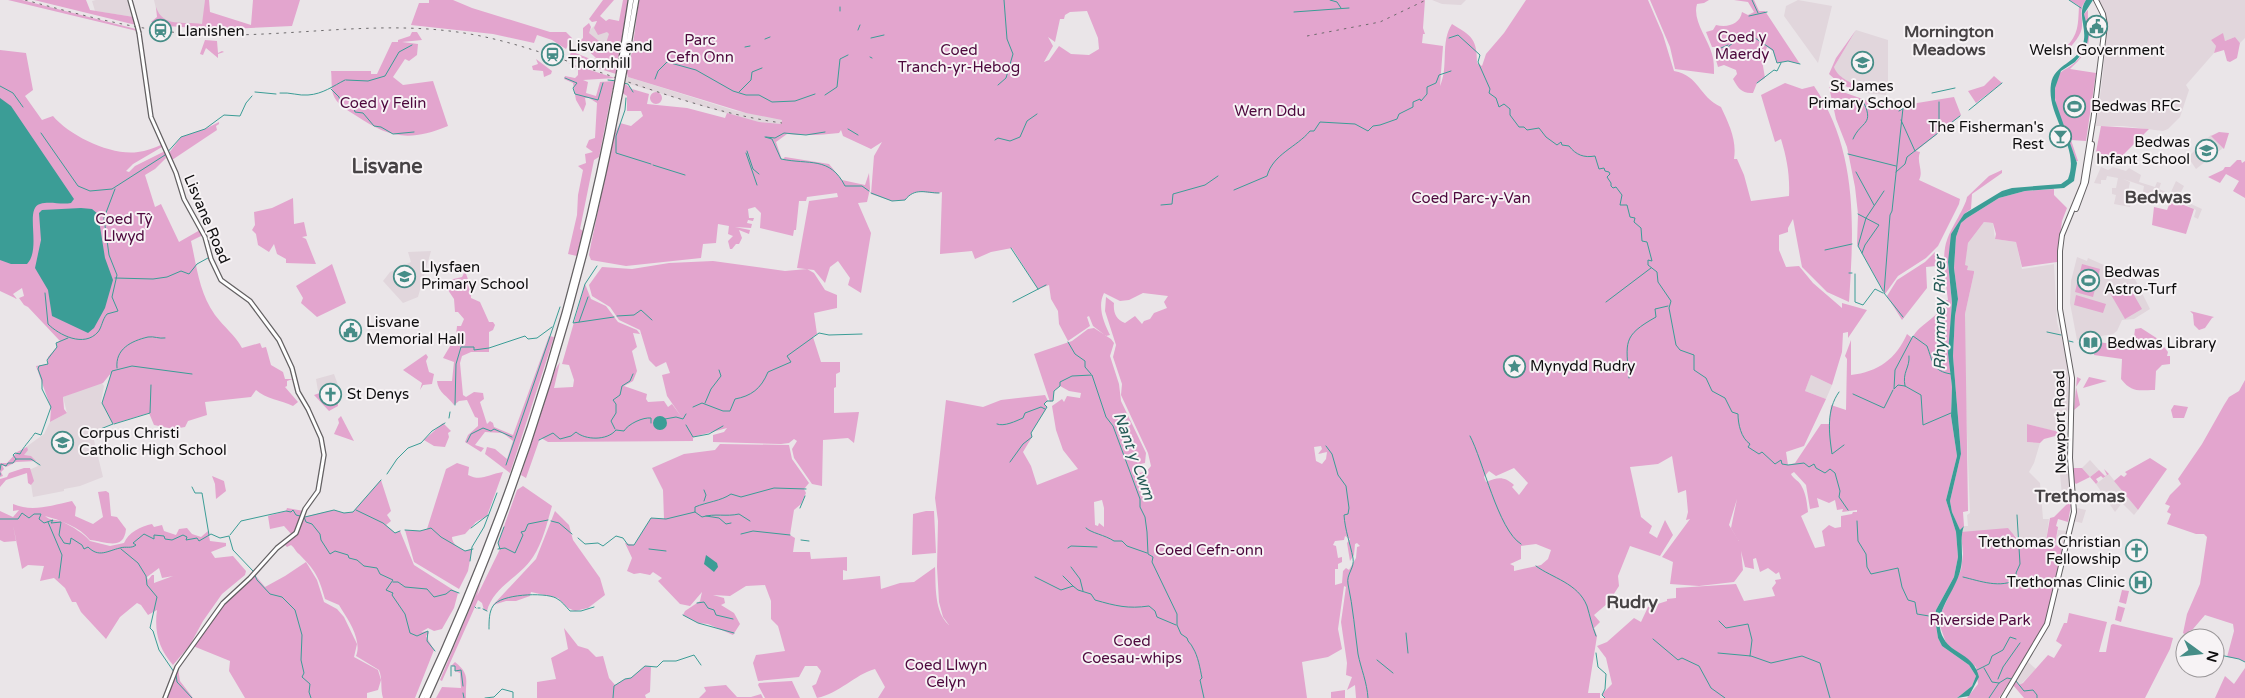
<svg xmlns="http://www.w3.org/2000/svg" width="2245" height="698" font-family="'Varela Round',sans-serif">
<style>
.built{fill:#e1d6dc}
.green{fill:#e3a5ce;fill-rule:evenodd}
.water{fill:#3b9d96}
.lines{fill:none;stroke-linecap:round;stroke-linejoin:round}
.stream{stroke:#3b9d96;stroke-width:1}
.secondary-casing{stroke:#636062;stroke-width:5.5}
.primary-casing{stroke:#636062;stroke-width:6}
.highway-casing{stroke:#636062;stroke-width:7}
.secondary{stroke:#fff;stroke-width:3}
.primary{stroke:#fff;stroke-width:4}
.highway{stroke:#fff;stroke-width:4.5}
.rail{stroke:#6d6a6c;stroke-width:1;stroke-dasharray:2.5 5;stroke-linecap:butt}
.secondary-bridge-casing{stroke:#636062;stroke-width:5.5;stroke-linecap:butt}
.highway-bridge-casing{stroke:#636062;stroke-width:7;stroke-linecap:butt}
.secondary-bridge{stroke:#fff;stroke-width:3}
.highway-bridge{stroke:#fff;stroke-width:4.5}
.labels{text-anchor:middle;dominant-baseline:central;stroke-width:4;stroke-linejoin:round;paint-order:stroke}
.poi-label{font-size:15px;fill:#0e0d0e;stroke:#f7f3f5;text-anchor:start}
.park-label{font-size:15px;fill:#4d083d;stroke:#f7f3f5}
.street-label{font-size:15px;fill:#0e0d0e;stroke:#f7f3f5}
.neighbourhood-label{font-size:16px;font-weight:bold;fill:#474345;stroke:#f7f3f5}
.water-label{font-size:16px;font-style:italic;fill:#235955;stroke:#f7f3f5}
.quarter-label{font-size:18px;font-weight:bold;fill:#474345;stroke:#f7f3f5}
.district-label{font-size:20px;font-weight:bold;fill:#474345;stroke:#f7f3f5}
</style>
<rect width="100%" height="100%" fill="#eae5e8"/>
<path class="built" d="M 96,0 L 129,0 L 134,17 L 95,11 L 92,1 Z
M 154,0 L 205,0 L 204,25 L 159,22 Z
M 1432,0 L 1466,0 L 1461,5 L 1442,4 Z
M 1798,0 L 1832,6 L 1818,63 L 1784,16 L 1786,6 Z
M 2098,0 L 2245,0 L 2245,38 L 2240,43 L 2235,37 L 2225,41 L 2222,35 L 2211,40 L 2216,46 L 2214,53 L 2186,85 L 2189,90 L 2180,117 L 2168,129 L 2163,131 L 2123,126 L 2096,126 L 2103,74 L 2107,23 Z
M 600,20 L 612,31 L 604,49 L 586,34 Z
M 1856,30 L 1888,40 L 1888,83 L 1886,95 L 1865,93 L 1842,80 L 1836,73 L 1834,67 Z
M 625,76 L 736,111 L 782,119 L 781,124 L 758,122 L 738,117 L 623,82 Z
M 2211,135 L 2223,148 L 2196,169 L 2188,157 Z
M 2101,167 L 2108,170 L 2113,167 L 2126,171 L 2129,168 L 2141,175 L 2139,182 L 2155,187 L 2157,182 L 2161,183 L 2159,189 L 2170,194 L 2176,181 L 2184,186 L 2178,198 L 2202,209 L 2198,219 L 2194,217 L 2196,210 L 2158,191 L 2152,204 L 2147,202 L 2150,194 L 2143,192 L 2144,186 L 2123,179 L 2130,182 L 2127,197 L 2132,198 L 2130,207 L 2114,204 L 2116,195 L 2112,194 L 2112,188 L 2116,188 L 2118,178 L 2107,176 L 2106,180 L 2101,180 L 2101,184 L 2094,183 Z
M 1984,222 L 1993,223 L 1995,239 L 2016,242 L 2022,269 L 2054,264 L 2057,322 L 2068,362 L 2069,412 L 2063,410 L 2057,432 L 2027,424 L 2027,442 L 2040,443 L 2034,463 L 2029,472 L 2040,483 L 2043,519 L 2049,519 L 2046,541 L 2024,542 L 2014,535 L 1961,532 L 1964,526 L 1968,526 L 1967,515 L 1970,513 L 1964,352 L 1965,314 L 1974,273 L 1967,270 L 1964,266 L 1968,243 Z
M 431,251 L 418,297 L 403,303 L 383,281 L 390,272 L 411,262 L 408,252 Z
M 2077,257 L 2087,261 L 2088,258 L 2106,266 L 2105,271 L 2135,279 L 2150,309 L 2134,319 L 2122,320 L 2117,331 L 2113,334 L 2077,340 L 2070,303 L 2071,281 Z
M 334,374 L 338,385 L 318,391 L 316,379 Z
M 1811,375 L 1832,385 L 1826,399 L 1805,391 Z
M 101,382 L 104,386 L 101,402 L 113,424 L 92,432 L 103,477 L 80,486 L 64,489 L 64,491 L 33,497 L 29,470 L 38,466 L 31,458 L 16,460 L 26,447 L 44,434 L 50,422 L 67,413 L 63,397 Z
M 2090,460 L 2099,470 L 2090,477 L 2082,468 Z
M 2060,474 L 2069,474 L 2072,499 L 2066,503 L 2065,495 L 2062,495 Z
M 2109,474 L 2138,510 L 2134,515 L 2122,503 L 2115,512 L 2096,484 Z
M 2077,508 L 2086,510 L 2082,523 L 2073,521 Z
M 2058,530 L 2067,531 L 2064,547 L 2055,545 Z
M 2028,662 L 2036,669 L 2019,686 L 2016,681 Z"/>
<path class="green" d="M 8,0 L 22,0 L 136,29 L 137,31 Z
M 34,0 L 86,0 L 90,10 L 134,17 L 136,25 Z
M 205,0 L 209,0 L 210,12 L 251,25 L 253,0 L 300,0 L 292,26 L 207,30 L 205,33 L 189,32 L 197,32 L 197,28 L 167,26 L 151,22 L 157,17 L 156,7 C 163,28 183,21 202,24 Z
M 429,0 L 453,0 L 472,8 L 550,32 L 566,32 L 572,38 L 566,49 L 552,40 L 537,35 L 534,43 L 493,34 L 411,25 L 419,3 L 429,3 Z
M 603,0 L 614,0 L 600,16 L 606,21 L 609,19 L 619,21 L 623,0 L 628,0 L 618,63 L 628,66 L 632,52 L 639,0 L 1425,0 L 1423,28 L 1425,34 L 1423,34 L 1422,43 L 1443,46 L 1440,86 C 1449,66 1440,42 1452,24 C 1472,36 1477,39 1477,63 L 1482,66 L 1486,54 L 1504,33 L 1526,0 L 1648,0 L 1663,35 L 1674,71 C 1700,76 1698,96 1721,107 C 1729,124 1737,140 1734,159 L 1737,159 L 1744,175 L 1751,201 L 1789,196 C 1790,175 1787,159 1781,139 L 1775,142 L 1761,95 L 1785,83 L 1802,89 L 1814,86 C 1858,151 1854,227 1849,302 L 1827,292 L 1802,267 L 1793,219 L 1788,228 L 1788,232 L 1779,235 L 1779,250 L 1786,267 L 1799,266 L 1813,283 L 1842,308 L 1842,303 L 1867,310 L 1848,338 L 1848,332 L 1843,333 L 1842,352 L 1832,385 L 1811,375 L 1805,391 L 1826,399 L 1804,446 L 1786,452 L 1788,465 L 1795,463 L 1821,424 L 1829,424 L 1831,405 L 1846,410 L 1847,359 L 1845,356 L 1851,340 L 1851,375 C 1878,372 1896,359 1907,334 L 1912,338 C 1921,322 1940,318 1945,300 L 1948,300 C 1946,283 1941,256 1947,240 C 1951,228 1966,206 1967,197 L 1989,176 L 2002,170 L 2002,173 L 1972,194 L 1971,209 L 1964,214 L 1958,224 L 1948,262 L 1952,303 L 1949,358 L 1952,387 L 1951,416 L 1957,456 L 1946,500 L 1956,532 L 1958,557 L 1954,577 L 1936,610 L 1935,619 L 1938,638 L 1942,646 L 1969,665 L 1976,676 L 1972,686 L 1957,698 L 1605,698 L 1602,694 L 1612,684 L 1606,658 L 1597,646 L 1607,642 L 1634,618 L 1641,622 L 1648,607 L 1667,601 L 1667,599 L 1676,598 L 1676,588 L 1736,584 L 1744,601 L 1775,596 L 1772,588 L 1776,583 L 1775,580 L 1781,579 L 1779,572 L 1776,574 L 1768,568 L 1760,572 L 1756,558 L 1753,559 L 1754,569 L 1745,567 L 1741,551 L 1743,570 L 1734,582 L 1699,586 L 1670,584 L 1673,562 L 1662,557 L 1690,519 L 1686,520 L 1688,512 L 1686,490 L 1678,493 L 1672,456 L 1658,464 L 1630,467 L 1641,517 L 1652,526 L 1649,533 L 1657,538 L 1665,520 L 1673,535 L 1660,556 L 1630,546 L 1618,576 L 1619,586 L 1608,603 L 1594,615 L 1600,622 L 1594,628 L 1597,636 L 1588,693 L 1600,693 L 1600,698 L 1356,698 L 1355,685 L 1347,690 L 1352,677 L 1346,675 L 1347,663 L 1341,622 L 1346,587 L 1344,586 L 1338,629 L 1342,649 L 1328,657 L 1302,662 L 1307,698 L 878,698 L 885,687 L 875,669 C 854,675 840,693 817,698 L 812,686 L 816,684 L 821,671 L 817,666 L 805,666 L 799,677 L 758,681 L 753,663 L 756,655 L 785,651 L 778,626 L 771,619 L 771,601 L 765,585 L 746,586 L 730,596 L 713,595 L 724,598 L 725,603 L 721,605 L 734,613 L 740,624 L 733,635 L 708,624 L 698,623 L 683,615 L 685,611 L 700,601 L 702,592 L 690,606 L 680,604 L 658,581 L 662,578 L 653,572 L 650,575 L 640,573 L 634,574 L 627,571 L 632,558 L 625,543 L 634,545 L 651,518 L 664,519 L 663,490 L 652,468 L 684,454 L 715,450 L 720,444 L 789,445 L 792,459 L 809,483 L 804,489 L 806,493 L 801,504 L 794,510 L 790,535 L 795,538 L 793,552 L 810,552 L 811,559 L 847,557 L 847,571 L 843,570 L 843,580 L 880,576 L 881,589 L 900,583 L 914,582 L 935,567 C 936,586 934,612 949,625 L 943,617 L 939,602 L 937,567 L 938,521 L 935,498 L 946,400 L 983,407 L 1001,400 L 1045,395 L 1048,401 L 1044,404 L 1047,407 L 1031,433 L 1032,437 L 1023,452 L 1031,466 L 1037,485 L 1078,469 L 1063,450 L 1056,430 L 1052,406 L 1062,399 L 1064,402 L 1067,396 L 1080,398 L 1081,393 L 1069,391 L 1060,386 L 1054,391 L 1053,401 L 1050,402 L 1034,354 L 1072,341 L 1088,329 L 1094,328 L 1111,339 L 1114,343 L 1110,356 L 1119,384 L 1121,401 L 1146,453 L 1145,463 L 1135,465 L 1137,473 L 1146,472 L 1151,466 L 1148,453 L 1121,395 L 1122,384 L 1113,357 L 1116,345 L 1105,311 L 1106,297 L 1114,303 C 1113,312 1116,320 1125,323 L 1135,316 L 1142,324 L 1144,321 L 1150,319 L 1154,313 L 1167,308 L 1164,302 L 1168,296 L 1143,293 L 1129,300 L 1120,301 L 1104,293 C 1097,307 1104,323 1110,335 L 1106,336 L 1093,326 L 1089,316 L 1087,317 L 1090,326 L 1068,341 L 1059,324 L 1058,311 L 1051,299 L 1049,285 L 1038,289 L 1012,248 L 991,252 L 975,259 L 972,251 L 940,254 L 942,192 C 929,197 917,184 905,200 L 892,201 L 871,194 L 874,156 L 882,142 L 871,149 L 843,136 L 841,130 L 839,133 C 822,135 805,136 787,134 L 776,142 L 782,160 L 785,157 L 829,164 L 842,180 L 865,185 L 869,173 L 870,189 L 867,202 L 858,203 L 871,233 L 861,293 L 848,285 L 850,278 L 838,261 L 830,267 L 825,283 L 814,270 L 797,268 L 809,201 L 838,197 L 837,193 L 807,197 L 806,201 L 799,201 L 796,230 L 794,230 L 793,236 L 760,228 L 761,213 L 755,207 L 748,209 L 749,218 L 754,218 L 753,221 L 748,220 L 747,223 L 752,224 L 751,228 L 735,227 L 750,230 L 749,234 L 739,230 L 742,238 L 739,244 L 736,244 L 732,249 L 730,249 L 728,241 L 733,236 L 728,234 L 729,226 L 718,224 L 716,243 L 703,244 L 701,258 L 626,266 L 591,260 L 589,255 L 591,244 L 614,135 L 620,123 L 631,126 L 643,116 L 641,111 L 627,111 L 627,96 L 622,93 L 624,83 L 632,89 L 649,94 L 647,104 L 687,108 L 725,118 L 727,113 L 759,122 L 781,124 L 782,120 L 746,113 L 628,77 L 627,73 L 617,70 L 616,74 L 569,59 L 572,48 L 573,52 L 593,60 L 596,58 L 579,42 L 583,38 L 583,28 L 589,23 L 591,27 L 589,33 L 605,46 L 609,34 L 607,32 L 598,35 L 594,28 L 597,21 L 592,22 L 589,19 ZM 1087,11 L 1098,38 L 1099,49 L 1089,55 L 1071,54 L 1059,46 L 1049,60 L 1044,62 L 1053,46 L 1048,37 L 1055,42 L 1060,19 L 1064,19 L 1065,15 L 1070,12 ZM 1321,446 L 1322,449 L 1318,454 L 1327,452 L 1326,459 L 1322,464 L 1316,461 L 1314,447 ZM 1514,468 L 1528,483 L 1519,495 L 1512,487 L 1514,485 C 1504,476 1498,477 1486,482 L 1484,477 L 1489,471 L 1496,476 ZM 1794,472 L 1806,485 L 1810,509 L 1819,507 L 1817,498 L 1829,503 L 1835,500 L 1837,510 L 1843,509 L 1842,512 L 1857,510 L 1857,512 L 1853,512 L 1852,514 L 1841,516 L 1841,527 L 1835,528 L 1829,525 L 1822,531 L 1825,546 L 1815,548 L 1801,516 L 1808,512 C 1807,503 1806,494 1802,487 C 1800,481 1793,479 1791,474 ZM 1737,499 L 1731,528 L 1739,541 L 1729,525 ZM 1102,500 L 1104,508 L 1104,527 L 1099,523 L 1098,526 L 1095,525 L 1094,502 ZM 1345,536 L 1350,539 L 1347,543 L 1350,561 L 1354,555 L 1355,544 L 1357,543 L 1360,546 L 1357,547 L 1356,558 L 1349,570 L 1346,568 L 1343,571 L 1342,583 L 1335,585 L 1335,569 L 1338,569 L 1338,564 L 1342,562 L 1342,557 L 1338,558 L 1336,546 L 1333,545 L 1335,541 L 1344,540 ZM 1536,544 L 1551,550 L 1548,559 L 1541,565 L 1514,571 L 1514,566 L 1510,564 L 1521,559 L 1521,546 Z
M 1650,0 L 1709,0 L 1704,3 L 1697,4 C 1692,20 1708,39 1712,54 C 1714,60 1714,68 1714,74 L 1675,69 L 1670,47 Z
M 1734,0 L 1754,0 L 1759,11 L 1765,11 L 1800,64 L 1788,61 L 1777,63 L 1773,51 L 1767,47 L 1762,60 L 1765,78 L 1757,83 L 1753,93 C 1742,94 1738,88 1733,79 L 1737,74 L 1736,70 L 1724,65 L 1718,67 L 1714,53 L 1715,47 L 1712,47 L 1706,32 L 1713,30 L 1716,25 C 1728,28 1740,24 1742,12 L 1748,15 L 1754,12 L 1748,2 Z
M 2069,0 L 2086,0 C 2079,10 2082,13 2082,24 C 2083,34 2073,44 2066,52 L 2065,48 C 2079,35 2078,24 2079,6 Z
M 2088,10 C 2087,39 2097,44 2070,69 L 2096,73 L 2086,141 L 2071,140 L 2078,161 L 2076,161 C 2069,139 2049,103 2056,80 C 2059,71 2065,70 2072,65 C 2090,52 2089,33 2084,14 Z
M 1856,30 L 1834,67 C 1839,81 1854,80 1860,93 L 1839,83 L 1829,74 L 1836,58 Z
M 412,32 L 417,32 L 422,40 L 402,42 L 418,44 L 417,55 L 409,61 L 405,59 L 393,77 L 403,85 L 433,81 L 448,126 C 409,142 389,138 355,115 C 347,110 336,104 333,94 C 331,88 332,78 331,71 L 371,71 L 371,74 L 377,74 L 392,42 L 398,42 L 398,40 L 410,36 Z
M 2223,33 L 2225,41 L 2235,37 L 2240,43 L 2237,58 L 2230,62 L 2227,61 L 2224,50 L 2214,53 L 2216,46 L 2211,40 Z
M 205,40 L 217,41 L 218,53 L 222,51 L 224,52 L 218,54 L 218,58 L 206,48 L 203,55 L 200,54 Z
M 0,50 L 26,53 L 33,90 L 25,96 L 42,120 L 53,116 C 70,136 111,156 138,152 C 146,151 154,148 161,145 L 162,147 L 133,164 L 126,171 L 129,172 L 135,166 L 165,151 L 166,158 L 155,169 L 145,175 L 155,207 L 161,204 L 179,242 L 200,230 L 203,235 L 191,241 C 197,268 199,292 215,315 C 224,327 235,335 242,348 L 260,343 L 262,348 L 266,347 L 271,365 L 283,372 L 285,379 L 293,379 L 287,381 L 287,386 L 285,387 L 298,402 L 293,406 C 281,400 266,399 256,390 L 251,397 L 205,402 L 207,415 L 188,421 L 185,427 L 174,429 L 154,425 L 149,413 L 113,424 L 102,403 L 111,373 L 103,383 L 63,397 L 64,409 L 67,413 L 50,422 L 51,408 L 36,366 L 48,364 L 48,357 L 57,347 L 56,343 L 60,341 L 28,307 L 24,305 L 19,298 L 24,296 L 22,288 L 13,294 L 17,299 L 0,291 Z
M 536,59 L 552,71 L 551,74 L 544,77 L 543,71 L 533,70 L 532,66 L 538,64 Z
M 568,63 L 615,78 L 583,80 L 588,82 L 586,93 L 596,96 L 600,82 L 614,81 L 599,157 L 594,160 L 580,229 L 583,231 L 577,256 L 568,254 L 577,215 L 578,195 L 583,170 L 578,166 L 586,163 L 585,154 L 593,152 L 586,147 L 589,140 L 595,138 L 597,103 L 589,98 L 585,98 L 586,104 L 583,112 L 576,100 L 573,83 L 564,79 L 565,76 L 575,78 L 578,75 L 578,68 Z
M 1994,76 L 2002,83 L 1976,103 L 1968,91 L 1984,86 Z
M 1829,87 L 1871,102 L 1903,103 L 1903,107 L 1911,104 L 1954,97 L 1961,115 L 1916,151 L 1920,152 C 1916,162 1924,171 1919,180 L 1960,199 L 1959,204 L 1938,246 L 1926,258 L 1898,276 L 1885,294 L 1857,244 L 1858,214 L 1855,187 L 1847,147 L 1836,119 Z
M650 98a6 6 0 1 1 12 0a6 6 0 1 1-12 0Z
M 219,122 L 219,124 L 216,126 L 217,130 L 172,160 L 169,153 L 181,137 L 205,129 Z
M 2101,126 L 2149,129 L 2121,157 L 2115,159 L 2096,152 Z
M 2219,132 L 2229,133 L 2224,149 L 2211,136 Z
M 2237,160 L 2241,160 L 2242,163 L 2245,161 L 2245,198 L 2233,191 L 2239,181 L 2226,174 L 2220,183 L 2208,177 L 2223,170 L 2225,167 L 2230,167 Z
M 2054,189 L 2054,195 L 2067,208 L 2062,221 L 2057,262 L 2022,267 L 2016,242 L 1995,239 L 1996,234 L 1993,223 L 1984,222 L 1968,243 L 1965,265 L 1968,266 L 1967,270 L 1974,271 L 1974,273 L 1965,314 L 1968,511 L 1963,512 L 1964,526 L 1960,531 L 1952,512 L 1950,501 L 1961,454 L 1953,356 L 1955,316 L 1958,299 L 1954,268 L 1956,237 L 1961,223 L 1967,218 L 1999,198 L 2025,191 Z
M 293,198 L 294,224 L 304,222 L 307,236 L 302,237 L 306,239 L 316,264 L 286,263 L 286,259 L 277,254 L 274,244 L 269,252 L 258,245 L 256,234 L 252,230 L 255,225 L 254,212 L 272,208 Z
M 2171,200 L 2194,209 L 2186,234 L 2152,225 L 2154,207 L 2167,210 Z
M 1935,252 L 1936,266 L 1926,267 L 1927,288 L 1902,320 L 1887,296 L 1897,280 L 1925,262 Z
M 713,261 L 785,271 L 807,269 L 814,273 L 825,290 L 837,295 L 837,308 L 814,313 L 817,334 L 813,337 L 821,362 L 840,362 L 840,372 L 836,374 L 836,387 L 834,388 L 834,413 L 859,412 L 854,443 L 848,438 L 823,440 L 822,486 L 812,484 L 794,458 L 792,449 L 797,441 L 794,439 L 789,443 L 781,444 L 713,442 L 713,435 L 724,432 L 727,428 L 693,437 L 693,441 L 548,442 L 541,438 L 539,441 L 526,478 L 521,475 L 555,370 L 560,362 L 554,388 L 573,387 L 574,380 L 569,365 L 562,364 L 585,284 L 591,299 L 606,306 L 618,322 L 637,330 L 640,334 L 633,333 L 637,347 L 632,351 L 637,371 L 633,381 L 624,386 L 647,394 L 646,399 L 648,402 L 664,401 L 668,407 L 672,404 L 683,419 L 667,396 L 662,375 L 670,373 L 666,362 L 656,367 L 649,360 L 640,330 L 619,320 L 610,307 L 592,296 L 589,285 L 602,267 L 632,269 L 669,263 Z
M 332,264 L 346,303 L 317,317 L 301,303 L 303,298 L 296,286 Z
M 2082,264 L 2100,269 L 2093,297 L 2075,292 Z
M 465,271 L 470,285 L 471,298 L 480,302 L 489,322 L 493,322 L 495,325 L 493,330 L 489,332 L 489,352 L 471,352 L 462,356 L 460,363 L 463,395 L 466,397 L 474,392 L 483,393 L 484,399 L 480,402 L 487,424 L 490,421 L 493,423 L 494,427 L 513,435 L 549,336 L 554,337 L 510,473 L 485,454 L 487,447 L 495,449 L 507,459 L 513,441 L 503,433 L 485,432 L 475,445 L 484,448 L 481,452 L 465,442 L 468,435 L 478,426 L 478,418 L 475,417 L 467,400 L 459,401 L 454,405 C 448,396 438,393 437,381 L 452,381 L 454,362 L 443,358 L 456,336 L 457,326 L 461,326 L 464,319 L 458,312 L 455,312 L 454,299 L 446,287 L 445,281 L 462,277 Z
M 2127,283 L 2142,309 L 2125,319 L 2110,293 Z
M 2076,295 L 2106,304 L 2103,313 L 2074,305 Z
M 2190,311 L 2214,317 L 2212,318 L 2205,328 L 2199,330 L 2194,325 L 2193,314 Z
M 2141,328 L 2158,339 L 2168,352 L 2167,356 L 2170,356 L 2170,364 L 2162,365 L 2156,371 L 2155,390 C 2138,390 2132,393 2121,379 L 2122,359 L 2094,355 L 2096,342 L 2133,346 L 2135,329 Z
M 426,354 L 428,357 L 426,361 L 429,372 L 434,374 L 432,384 L 423,385 L 420,390 L 422,383 L 403,370 Z
M 2077,377 L 2081,379 L 2076,387 L 2080,405 L 2074,410 Z
M 2089,377 L 2107,381 L 2083,388 Z
M 2245,380 L 2245,662 L 2239,659 L 2227,657 L 2234,631 L 2233,624 L 2205,615 L 2187,636 L 2183,633 L 2187,614 L 2200,584 L 2207,537 L 2204,534 L 2196,534 L 2167,524 L 2171,514 L 2167,512 L 2170,506 L 2165,504 L 2170,495 L 2181,484 L 2178,479 L 2202,444 L 2224,405 L 2229,397 L 2239,391 Z
M 334,388 L 337,390 L 338,406 L 329,411 L 314,395 Z
M 2174,405 L 2188,407 L 2184,418 L 2173,418 L 2171,410 Z
M 341,416 L 354,441 L 334,434 L 339,423 L 338,419 Z
M 443,423 L 451,431 L 448,433 L 449,437 L 445,447 L 434,446 L 424,440 Z
M 2027,424 L 2059,432 L 2059,435 L 2044,439 L 2040,443 L 2027,442 Z
M 27,447 L 28,450 L 24,455 L 31,456 L 36,461 L 16,462 L 6,467 L 2,465 L 4,469 L 1,472 L 3,476 L 0,477 L 0,463 L 7,463 L 17,452 Z
M 2150,458 L 2167,469 L 2138,510 L 2114,481 L 2121,475 L 2124,477 L 2127,474 L 2125,472 Z
M 457,463 L 469,467 L 468,475 C 482,482 488,474 503,472 L 487,516 L 476,522 L 465,534 L 452,537 C 452,544 459,548 465,551 L 472,549 L 468,571 L 459,589 L 414,562 L 405,530 L 420,531 L 427,529 L 446,469 Z
M 24,468 L 30,468 L 34,481 L 31,485 L 28,483 L 27,473 L 6,480 L 0,487 L 0,479 L 7,477 L 9,473 Z
M 2072,468 L 2082,468 L 2090,477 L 2099,470 L 2105,476 L 2107,475 L 2104,469 L 2109,474 L 2103,478 L 2101,476 L 2096,479 L 2098,482 L 2096,484 L 2090,477 L 2076,484 L 2073,481 Z
M 212,476 L 224,481 L 226,491 L 216,499 L 215,484 Z
M 381,480 L 391,511 L 387,515 L 391,521 L 386,525 L 395,533 L 400,531 L 414,565 L 458,593 L 454,608 L 442,629 L 434,631 L 428,628 L 421,632 L 428,631 L 429,633 L 426,636 L 434,650 L 415,698 L 383,698 C 380,688 383,680 379,670 L 356,656 C 362,642 350,622 342,610 L 339,605 L 325,599 C 319,577 315,570 299,554 C 295,551 295,548 291,545 L 287,547 L 285,545 L 298,532 L 303,517 L 334,510 L 344,513 L 353,512 Z
M 523,486 L 552,506 C 547,523 543,542 533,557 C 520,577 493,587 487,611 L 484,610 L 482,603 L 478,600 L 442,681 L 440,680 L 481,582 L 477,596 L 500,549 L 498,543 L 517,490 Z
M 106,491 L 109,493 L 111,516 L 117,517 L 126,529 C 124,552 104,541 90,540 C 80,527 60,520 45,516 C 50,521 57,519 63,522 C 73,527 83,533 90,541 L 110,546 L 124,543 C 128,533 141,526 152,524 L 154,527 L 162,525 L 164,531 L 176,535 L 179,529 L 187,528 L 192,534 L 201,537 L 208,531 L 210,541 L 226,543 L 226,546 L 211,552 L 215,558 L 233,556 L 246,571 L 245,575 L 222,594 L 203,621 L 190,645 L 173,665 C 159,649 154,632 157,610 L 148,615 L 141,605 L 137,603 L 120,617 L 106,639 L 81,612 L 76,602 L 72,602 L 65,588 L 54,578 L 40,581 L 44,566 L 28,565 L 22,569 L 13,525 L 16,541 L 4,542 L 0,540 L 0,511 L 13,517 L 19,510 L 13,511 L 13,504 C 32,512 50,506 72,501 L 76,507 L 75,516 L 93,524 L 103,517 L 98,492 ZM 159,568 L 162,578 L 173,576 L 154,583 L 154,575 L 152,575 L 148,580 L 147,577 Z
M 2072,499 L 2068,522 L 2058,519 L 2056,526 L 2058,527 L 2055,545 L 2064,547 L 2046,621 L 2041,632 L 1999,698 L 1967,698 L 1978,684 L 1976,667 L 1946,643 L 1940,626 L 1940,615 L 1961,570 L 1963,554 L 1961,532 L 2008,528 L 2018,540 L 2024,542 L 2046,541 L 2050,518 L 2054,517 Z
M 287,508 L 304,511 L 296,532 L 292,535 L 284,526 L 270,529 L 268,516 L 286,511 Z
M 555,511 L 569,525 L 573,540 L 600,578 L 605,595 L 588,608 L 575,611 L 568,608 L 558,598 L 531,592 L 530,596 L 516,601 L 506,601 L 493,605 L 536,559 Z
M 926,511 L 934,511 L 936,553 L 912,555 L 913,514 Z
M 306,562 L 317,580 L 324,602 L 337,609 L 344,617 L 357,644 L 354,657 L 378,670 L 381,680 L 378,690 L 367,693 L 367,698 L 245,698 L 229,671 L 230,661 L 193,646 L 223,604 L 255,575 L 265,587 L 285,576 Z
M 2122,590 L 2129,591 L 2126,604 L 2119,602 Z
M 2118,606 L 2125,608 L 2121,622 L 2115,620 Z
M 2069,613 L 2107,622 L 2099,652 L 2106,652 L 2111,625 L 2113,624 L 2173,638 L 2170,649 L 2145,698 L 2024,698 L 2013,685 L 2016,681 L 2019,685 L 2023,683 L 2048,655 L 2054,658 L 2062,645 L 2056,641 L 2064,623 L 2067,623 Z
M 564,628 L 578,646 L 588,649 L 596,657 L 603,656 L 609,678 L 615,685 L 625,679 L 631,678 L 645,666 L 651,666 L 650,692 L 645,695 L 646,698 L 537,698 L 537,682 L 556,679 L 551,658 L 568,649 Z
M 455,662 C 471,675 465,680 466,698 L 436,698 L 442,687 L 461,688 L 460,673 L 455,671 L 455,666 L 451,666 Z
M 2245,668 L 2245,698 L 2215,698 L 2225,676 L 2234,684 Z
M 178,669 L 180,681 L 193,698 L 165,698 Z
M 792,681 L 800,698 L 765,698 L 758,685 L 759,683 Z
M 726,685 L 737,697 L 751,697 L 761,694 L 763,698 L 699,698 L 706,691 L 704,687 Z
M 1345,690 L 1345,698 L 1331,698 L 1331,692 Z"/>
<path class="water" d="M 2086,0 L 2093,0 L 2084,14 L 2089,33 L 2086,49 L 2075,62 L 2061,71 L 2055,88 L 2055,100 L 2077,163 L 2074,181 L 2064,188 L 2025,191 L 1999,198 L 1967,218 L 1961,223 L 1956,237 L 1954,268 L 1958,299 L 1955,316 L 1953,356 L 1961,454 L 1950,501 L 1952,512 L 1960,530 L 1964,526 C 1959,538 1964,554 1961,567 C 1957,592 1929,614 1944,639 C 1952,654 1974,654 1979,677 L 1969,696 L 1957,698 L 1972,686 L 1976,676 L 1969,665 L 1942,646 L 1938,638 L 1935,619 L 1936,610 L 1954,577 L 1958,557 L 1956,532 L 1946,500 L 1957,456 L 1951,416 L 1952,387 L 1948,353 L 1952,303 L 1948,262 L 1951,234 L 1964,214 L 2002,191 L 2012,188 L 2061,184 L 2068,179 C 2081,146 2046,117 2051,84 C 2054,64 2078,63 2083,44 C 2088,28 2076,15 2086,0 Z
M 0,98 L 11,106 L 74,199 L 71,203 C 61,205 50,201 40,204 C 24,208 42,249 27,264 L 11,264 L 0,260 Z
M 81,208 L 92,209 L 98,214 L 105,258 L 113,280 L 105,308 L 94,328 L 88,333 L 52,316 L 48,290 L 35,268 L 41,240 L 39,213 L 42,210 Z
M653 423a7 7 0 1 1 14 0a7 7 0 1 1-14 0Z
M 706,555 L 717,563 L 718,567 L 714,572 L 704,564 Z"/>
<g class="lines">
<path class="stream" d="M 1330,0 L 1337,2 L 1341,8
M 1752,0 L 1758,13
M 2069,0 L 2081,8
M 840,11 L 840,7
M 1294,12 L 1349,8
M 1749,16 L 1767,12
M 858,30 L 860,25
M 871,38 L 884,35
M 1449,38 L 1458,35 L 1480,55 L 1478,62 L 1490,89 L 1489,93 L 1496,98 L 1499,107 L 1504,104 L 1510,109 L 1510,115 L 1519,127 L 1524,127 L 1527,130 L 1539,128 L 1546,137 L 1557,145 L 1561,142 L 1562,145 L 1569,146 C 1576,155 1584,158 1595,156 L 1599,169 L 1604,168 L 1605,171 L 1609,172 L 1610,174 L 1607,177 L 1611,183 L 1611,186 L 1613,188 L 1616,187 L 1622,195 L 1620,205 L 1627,205 L 1630,217 L 1635,218 L 1634,222 L 1641,228 L 1642,241 L 1647,242 L 1652,261 L 1648,260 L 1648,265 L 1657,272 L 1658,282 L 1671,301 L 1669,308 L 1676,345 L 1680,350 L 1694,355 L 1694,370 L 1706,378 L 1712,391 L 1725,398 L 1732,412 L 1738,414 C 1738,424 1741,438 1750,444 L 1748,447 L 1759,454 L 1762,452 L 1775,464 L 1781,460 L 1782,464 L 1788,465 L 1804,463 L 1809,467 L 1814,464 L 1816,468 L 1825,473 L 1830,469 L 1835,473 L 1840,491 L 1839,497 L 1848,510
M 765,39 L 770,37
M 745,47 L 750,46
M 1721,48 L 1728,45
M 1717,56 L 1734,42 L 1755,38 L 1773,50 L 1777,63 L 1788,61 L 1800,64
M 870,57 L 872,58
M 565,78 L 577,83 L 573,88 L 575,94 L 598,100 L 603,83
M 655,79 L 658,71 L 667,62 L 696,70 L 733,91 L 746,95 L 759,95 L 772,102 L 795,101 L 815,94
M 346,80 L 368,81 L 385,76 L 399,52 L 412,45
M 608,80 L 617,81
M 623,83 L 628,84 L 633,92
M 1757,83 L 1774,70 L 1777,71 L 1781,63
M 998,85 L 1006,78 L 1013,54 L 1007,39 L 1004,0
M 0,86 L 13,93 L 23,107
M 331,89 L 339,97 L 341,104 L 354,108 L 355,112 L 363,113 L 374,126 L 381,127 L 393,134 L 414,132
M 255,92 L 276,94
M 739,92 L 751,80 L 752,72 L 762,68
M 280,93 C 290,92 299,96 308,95 C 323,94 333,86 345,80
M 1932,93 L 1955,88
M 825,95 L 837,87 L 840,59 L 848,55
M 626,98 L 625,110 L 616,136 L 616,153 L 651,164
M 1939,102 L 1939,133
M 1903,108 L 1892,211 L 1890,215 L 1884,293 L 1903,317
M 1969,110 L 2002,83
M 1899,111 L 1911,104
M 1901,120 L 1915,151
M 848,129 L 858,135
M 41,133 L 78,186 L 90,191 L 112,189 L 165,155 L 181,137 L 205,129 L 224,115 L 240,116 L 246,103 L 252,96
M 765,137 L 772,139 L 781,159 C 809,165 830,156 845,186 L 862,186 L 869,191
M 766,137 L 775,138 L 784,133 L 806,135 L 825,132
M 1853,139 C 1861,120 1876,126 1862,99
M 995,140 L 998,138 L 1010,141 L 1020,137 L 1027,121 L 1037,114
M 747,151 L 753,169 L 759,174
M 746,153 L 757,185
M 1848,154 L 1896,166
M 653,165 L 685,175
M 1856,172 L 1874,205
M 1896,172 L 1905,164 L 1907,157 L 1960,116
M 1234,190 L 1267,176 C 1273,154 1297,147 1310,131 L 1314,131 L 1320,122 L 1355,124 L 1368,131 L 1373,126 L 1380,125 L 1397,119 L 1399,114 L 1413,107 L 1413,102 L 1420,99 L 1421,101 L 1427,94 L 1427,87 L 1436,83 L 1439,75 L 1451,71
M 871,193 L 892,201 L 905,200 C 915,187 926,193 939,193
M 1161,205 L 1172,204 L 1173,194 L 1205,185 L 1218,176
M 1858,214 L 1879,225 L 1865,245 L 1862,253
M 1011,248 L 1038,289
M 1825,250 L 1852,244
M 597,266 L 585,284 L 573,323 L 614,317
M 1849,273 L 1852,273
M 1855,274 L 1855,302 L 1863,305 L 1875,289 L 1883,293
M 115,278 L 153,279 L 167,277 L 181,271 L 189,274 L 197,264 L 208,258
M 1883,291 L 1858,246 L 1866,218 L 1884,191
M 45,293 L 48,324 C 59,335 84,348 98,332 C 102,327 102,320 107,314 L 118,311 L 112,297 L 117,275 L 109,255 L 104,218 L 115,189
M 1013,302 L 1046,285
M 1606,302 L 1651,268
M 617,316 L 634,315 L 641,310 L 652,320
M 579,322 L 588,297
M 2047,332 L 2061,335
M 2069,341 L 2073,342
M 1068,342 L 1075,354 L 1085,361 L 1085,367 L 1091,374
M 117,368 C 115,349 131,341 148,337 C 154,336 159,339 165,338
M 1951,374 C 1932,371 1933,362 1927,346 L 1913,336 L 1895,370 L 1894,389 L 1898,385 L 1905,386 L 1921,395 L 1923,425 L 1951,413
M 1629,378 C 1626,342 1622,336 1656,317 L 1655,309 L 1668,306
M 1905,386 C 1902,372 1910,368 1909,356
M 1839,392 C 1826,410 1829,433 1832,454 L 1844,445
M 1853,394 L 1884,408 L 1893,390
M 705,403 L 711,389 L 721,376 L 719,370
M 455,405 L 456,364 L 461,347 L 474,347 L 474,350 L 489,348 L 525,336 L 528,339 L 537,338 L 552,327
M 693,407 L 702,403 L 723,411 L 730,411 L 735,399 C 751,396 761,389 768,372 L 791,362 L 787,356 L 819,333 L 829,335 L 862,334
M 449,418 L 450,412
M 665,419 L 676,417 L 683,419 L 686,414
M 114,424 L 150,413 L 151,385
M 997,424 C 1004,427 1016,421 1023,418 L 1025,413 L 1041,407 L 1045,409
M 686,425 L 693,437 L 709,434 L 723,426
M 615,429 L 611,421 L 616,413 L 616,404 L 613,400 L 620,395 L 622,386 L 630,381 L 633,374
M 93,432 L 113,424 L 102,403 L 112,371 L 132,366 L 192,374
M 1470,436 C 1483,460 1498,530 1521,544
M 539,440 L 553,433 L 560,439 L 571,436 L 576,432 C 585,440 607,441 616,430 L 624,431 C 628,424 643,417 651,418 L 651,423
M 467,442 L 471,434 L 483,428 L 491,431 L 494,429 L 512,437
M 1326,446 L 1332,454 L 1338,475 L 1346,486 L 1349,508 L 1348,514 L 1344,515 C 1345,530 1350,543 1353,558 C 1355,568 1346,574 1348,584 C 1353,607 1355,632 1358,654 C 1361,669 1367,682 1368,698
M 16,459 L 13,455 L 15,453 L 20,454 C 24,446 28,443 35,433 L 41,435 L 51,407 L 42,389 L 42,380 L 38,369 L 39,366 L 48,364 L 47,360 L 57,347 L 56,343 L 68,338
M 1010,462 L 1023,444 L 1032,437 L 1031,433 L 1047,407 L 1044,404 L 1047,401 L 1053,401 L 1054,391 L 1060,386 L 1060,382 L 1072,376 L 1092,375 L 1106,417 L 1113,426 L 1140,499 L 1140,507 L 1145,517 L 1147,532 L 1148,554 L 1153,557 L 1152,562 L 1177,614 L 1177,625 L 1181,634 L 1187,638 C 1188,643 1191,643 1193,648 C 1198,656 1200,668 1202,678 L 1200,680 L 1204,698
M 506,465 L 560,307
M 0,470 L 1,464 L 6,466 L 8,463 L 13,463 L 16,459 L 31,459 L 40,465
M 0,473 L 0,475
M 387,474 L 397,459 L 408,448 L 421,443 L 432,431 L 445,423
M 192,487 L 195,493 L 202,493 L 209,535
M 704,501 L 706,495 L 704,490
M 800,508 L 805,496
M 356,510 L 383,523 L 395,533 L 400,531
M 695,512 L 702,517 C 715,513 726,517 739,514 L 750,521
M 706,516 L 719,518 L 726,524 L 731,523
M 305,517 L 334,510 L 344,513 L 353,512 L 381,480
M 0,519 L 18,519 L 22,513 L 29,518 L 34,514 L 41,514 L 39,519 L 44,523 L 53,520 L 51,523 L 61,522 L 59,535 L 64,543 L 70,544 L 71,538 L 82,545 L 84,549 L 88,547 C 99,558 107,551 120,548 C 126,546 131,549 136,545 L 133,543 L 144,534 L 154,539 L 154,535 L 164,536 L 165,539 L 172,540 L 183,535 L 187,537 L 186,540 L 197,538 L 199,541 L 211,534 L 220,538 L 229,536 L 233,550 L 253,571 L 257,580 L 270,594 L 282,597 L 295,610 L 302,635 L 301,660 L 304,673 L 302,677 L 310,684 L 309,692 L 311,698
M 551,521 L 559,523 L 572,534
M 1857,521 L 1858,541 L 1866,554 L 1867,567 L 1871,574 L 1898,568 L 1902,587 L 1908,600 L 1915,602 L 1917,614 L 1929,616 L 1935,622
M 48,522 L 62,555 L 59,578
M 471,528 L 488,515
M 1086,528 C 1091,533 1105,535 1114,541 L 1122,541 L 1127,546 L 1147,553
M 405,530 L 420,531 L 431,528 L 441,537 L 465,551 L 473,549
M 741,534 L 753,531 L 790,535
M 230,535 L 241,521 L 286,511 L 291,512 L 293,510 L 296,515 L 304,517 L 306,522 L 312,524 L 320,534 L 321,540 L 330,554 L 335,551 L 348,555 L 349,558 L 357,560 L 364,566 L 377,568 L 380,574 L 393,580 L 386,590 L 393,593 L 392,595 L 405,614 L 410,633 L 417,636 L 428,631 L 427,641 L 435,651
M 578,538 L 585,544 L 598,543 L 603,546 L 616,536 L 623,538 L 628,545 L 634,545 L 651,518 L 666,519 L 695,512 L 695,507 C 707,502 721,501 731,494 L 741,497 L 774,488 L 806,489
M 801,540 L 809,541
M 1068,548 L 1071,546 L 1097,547
M 121,549 L 138,563 L 146,576 L 147,585 L 157,597 L 150,628 L 153,631 L 159,650 L 174,672
M 498,549 L 505,548 L 515,553 L 523,535 L 521,532 L 525,531 L 528,524 L 548,520
M 500,549 L 498,543 L 504,527
M 649,549 L 666,551
M 470,561 L 472,547 L 484,527 L 497,493
M 1536,566 C 1552,578 1578,583 1587,606 C 1590,616 1592,626 1596,636
M 1071,567 L 1080,579 L 1083,591
M 1063,576 L 1074,587
M 1035,577 L 1061,590 L 1073,586 L 1078,590 L 1091,594 L 1095,600 C 1116,606 1128,609 1149,606 L 1155,611 L 1157,617 L 1176,625
M 1963,577 C 1980,581 2001,589 2017,579 L 2016,573 L 2020,564 L 2017,515
M 393,582 L 398,582 L 405,587 L 427,589 L 434,597 L 446,594 L 451,590 L 459,593
M 697,603 L 704,602 L 708,608 L 714,610 L 716,615 L 733,619
M 475,607 L 476,608
M 478,608 L 480,608
M 483,609 L 487,611
M 683,615 L 698,623 L 734,633
M 1719,621 L 1726,628 L 1748,624 L 1752,640 L 1750,656
M 489,629 C 489,621 489,612 493,606 C 500,594 544,592 556,598 C 562,601 566,607 570,611 L 581,611 L 594,607
M 1406,633 L 1408,653
M 1653,639 L 1678,660 L 1682,658 L 1699,666 L 1711,688 L 1725,698
M 1596,653 L 1598,667 L 1606,674 L 1605,689 L 1602,695 L 1605,698
M 1718,653 L 1751,656 L 1771,663 L 1802,656 L 1820,663 L 1830,698
M 2215,654 L 2239,659 L 2245,662
M 1377,660 L 1393,673
M 451,666 L 455,666 L 455,671 L 461,670 L 463,686
M 1984,668 L 1992,682 L 1999,683
M 1975,671 L 1989,664 L 1992,656 L 2003,650 L 2010,637 L 2016,639
M 176,675 L 177,682 L 192,698
M 451,676 L 451,667
M 1998,679 L 2003,667 L 2020,643
M 2016,681 L 2024,691 L 2033,690 L 2037,695 L 2037,698
M 463,693 L 464,698
M 485,698 L 494,697 L 502,689 L 513,692 L 513,698
M 613,698 L 614,686 L 625,679 L 631,678 L 645,666 L 657,667 L 663,661 L 676,661 L 694,655 L 701,665
M 1989,698 L 1999,683 L 2007,678 L 2012,679"/>
<defs>
<path id="secondary" d="M 130,0 L 137,25
M 139,33 L 151,117 L 176,173 L 184,199 L 205,237 L 211,259 L 221,280 L 250,301 L 279,340 L 292,368 L 298,392 L 308,409 L 321,438 L 324,455 L 318,491 L 305,509 L 296,533 L 277,548 L 250,578 L 223,603 L 177,667 L 165,698"/>
<path id="primary" d="M 2093,122 L 2105,25 L 2103,14 L 2096,0
M 2076,209 L 2086,182 L 2092,144
M 2003,698 L 2047,624 L 2074,512 L 2070,458 L 2072,378 L 2060,309 L 2060,251 L 2062,235 L 2083,184 L 2093,121"/>
<path id="highway" d="M 621,63 L 631,0
M 625,65 L 636,0
M 422,698 C 512,506 578,299 616,90
M 427,698 C 516,505 580,301 620,92"/>
</defs>
<use href="#secondary" class="secondary-casing"/>
<use href="#primary" class="primary-casing"/>
<use href="#highway" class="highway-casing"/>
<use href="#secondary" class="secondary"/>
<use href="#primary" class="primary"/>
<use href="#highway" class="highway"/>
<path class="rail" d="M 25,0 C 89,17 150,34 216,35 C 298,36 382,20 464,33 C 502,39 537,51 573,63 C 641,86 711,113 782,123
M 1307,36 L 1380,22 L 1426,0"/>
<defs>
<path id="secondary-bridge" d="M 137,25 L 139,33"/>
<path id="highway-bridge" d="M 616,90 L 621,63
M 620,92 L 625,65"/>
</defs>
<use href="#secondary-bridge" class="secondary-bridge-casing"/>
<use href="#highway-bridge" class="highway-bridge-casing"/>
<use href="#secondary-bridge" class="secondary-bridge"/>
<use href="#highway-bridge" class="highway-bridge"/>
</g>
<defs>
<symbol id="civic-ring" viewBox="-11 -11 22 22"><circle r="9.5" fill="#f7f3f5" stroke="#468d87" stroke-width="1.5"/><path d="M-.6-6.5H3V-4.5H.6V-3L4-1V1h2V6H-6V1h2V-1L-.6-3ZM-1.2 2.5V6h2.4V2.5Z" fill="#468d87"/></symbol>
<symbol id="station-ring" viewBox="-11 -11 22 22"><circle r="9.5" fill="#f7f3f5" stroke="#468d87" stroke-width="1.5"/><path d="M-3-6H3Q5-6 5-4V2Q5 4 3 4L4.5 6H3L1.5 4h-3L-3 6H-4.5L-3 4Q-5 4-5 2V-4Q-5-6-3-6ZM-3.5-4v3h7v-3ZM-3.5 1v1.5H-2V1ZM2 1v1.5H3.5V1Z" fill="#468d87"/></symbol>
<symbol id="school-ring" viewBox="-11 -11 22 22"><circle r="9.5" fill="#f7f3f5" stroke="#468d87" stroke-width="1.5"/><path d="M0-5L7-2L0 1L-7-2ZM-4 1L0 2.5L4 1V4Q0 6-4 4Z" fill="#468d87"/></symbol>
<symbol id="stadium-ring" viewBox="-11 -11 22 22"><circle r="9.5" fill="#f7f3f5" stroke="#468d87" stroke-width="1.5"/><path d="M0-5a6.5 5 0 1 0 0 10a6.5 5 0 1 0 0-10ZM-3.5-1.8h7v3.6h-7Z" fill="#468d87"/></symbol>
<symbol id="bar-ring" viewBox="-11 -11 22 22"><circle r="9.5" fill="#f7f3f5" stroke="#468d87" stroke-width="1.5"/><path d="M-6-5H6L.8 .8V4.5H3.5V6h-7V4.5H-.8V.8Z" fill="#468d87"/></symbol>
<symbol id="library-ring" viewBox="-11 -11 22 22"><circle r="9.5" fill="#f7f3f5" stroke="#468d87" stroke-width="1.5"/><path d="M-6-4Q-3-5.5-.7-3.5V5Q-3 3-6 4ZM6-4Q3-5.5 .7-3.5V5Q3 3 6 4Z" fill="#468d87"/></symbol>
<symbol id="sight-ring" viewBox="-11 -11 22 22"><circle r="9.5" fill="#f7f3f5" stroke="#468d87" stroke-width="1.5"/><path d="M0-6L1.8-2.2L6-1.7L2.9 1.2L3.7 5.4L0 3.3L-3.7 5.4L-2.9 1.2L-6-1.7L-1.8-2.2Z" fill="#468d87"/></symbol>
<symbol id="church-ring" viewBox="-11 -11 22 22"><circle r="9.5" fill="#f7f3f5" stroke="#468d87" stroke-width="1.5"/><path d="M-1.2-6h2.4v3.5h3.3v2.4h-3.3V6h-2.4V-.1h-3.3v-2.4h3.3Z" fill="#468d87"/></symbol>
<symbol id="hospital-ring" viewBox="-11 -11 22 22"><circle r="9.5" fill="#f7f3f5" stroke="#468d87" stroke-width="1.5"/><path d="M-5-5h3v3.5h4V-5h3V5h-3V1.5h-4V5h-3Z" fill="#468d87"/></symbol>
</defs>
<g fill-rule="evenodd">
<use href="#civic-ring" x="2084" y="14" width="25" height="25"/>
<use href="#station-ring" x="148" y="18" width="25" height="25"/>
<use href="#station-ring" x="540" y="42" width="25" height="25"/>
<use href="#school-ring" x="1850" y="50" width="25" height="25"/>
<use href="#stadium-ring" x="2062" y="94" width="25" height="25"/>
<use href="#bar-ring" x="2048" y="124" width="25" height="25"/>
<use href="#school-ring" x="2194" y="138" width="25" height="25"/>
<use href="#school-ring" x="392" y="264" width="25" height="25"/>
<use href="#stadium-ring" x="2076" y="268" width="25" height="25"/>
<use href="#civic-ring" x="338" y="318" width="25" height="25"/>
<use href="#library-ring" x="2078" y="330" width="25" height="25"/>
<use href="#sight-ring" x="1502" y="354" width="25" height="25"/>
<use href="#church-ring" x="318" y="382" width="25" height="25"/>
<use href="#school-ring" x="50" y="430" width="25" height="25"/>
<use href="#church-ring" x="2124" y="538" width="25" height="25"/>
<use href="#hospital-ring" x="2128" y="570" width="25" height="25"/>
</g>
<g class="labels">
<g class="poi-label">
<text x="177" y="31">Llanishen</text>
<text x="568" y="46">Lisvane and<tspan x="568" dy="17">Thornhill</tspan></text>
<text x="2097" y="50" text-anchor="middle">Welsh Government</text>
<text x="1862" y="86" text-anchor="middle">St James<tspan x="1862" dy="17">Primary School</tspan></text>
<text x="2091" y="106">Bedwas RFC</text>
<text x="2044" y="127" text-anchor="end">The Fisherman's<tspan x="2044" dy="17">Rest</tspan></text>
<text x="2190" y="142" text-anchor="end">Bedwas<tspan x="2190" dy="17">Infant School</tspan></text>
<text x="421" y="267">Llysfaen<tspan x="421" dy="17">Primary School</tspan></text>
<text x="2104" y="272">Bedwas<tspan x="2104" dy="17">Astro-Turf</tspan></text>
<text x="366" y="322">Lisvane<tspan x="366" dy="17">Memorial Hall</tspan></text>
<text x="2107" y="343">Bedwas Library</text>
<text x="1530" y="366">Mynydd Rudry</text>
<text x="347" y="394">St Denys</text>
<text x="79" y="433">Corpus Christi<tspan x="79" dy="17">Catholic High School</tspan></text>
<text x="2121" y="542" text-anchor="end">Trethomas Christian<tspan x="2121" dy="17">Fellowship</tspan></text>
<text x="2125" y="582" text-anchor="end">Trethomas Clinic</text>
</g>
<g class="park-label">
<text x="1742" y="37">Coed y<tspan x="1742" dy="17">Maerdy</tspan></text>
<text x="700" y="40">Parc<tspan x="700" dy="17">Cefn Onn</tspan></text>
<text x="959" y="50">Coed<tspan x="959" dy="17">Tranch-yr-Hebog</tspan></text>
<text x="383" y="103">Coed y Felin</text>
<text x="1270" y="111">Wern Ddu</text>
<text x="1471" y="198">Coed Parc-y-Van</text>
<text x="124" y="219">Coed Tŷ<tspan x="124" dy="17">Llwyd</tspan></text>
<text x="1209" y="550">Coed Cefn-onn</text>
<text x="1980" y="620">Riverside Park</text>
<text x="1132" y="641">Coed<tspan x="1132" dy="17">Coesau-whips</tspan></text>
<text x="946" y="665">Coed Llwyn<tspan x="946" dy="17">Celyn</tspan></text>
</g>
<g class="street-label">
<text transform="translate(207 219) rotate(67)">Lisvane Road</text>
<text transform="translate(2060 422) rotate(-91)">Newport Road</text>
</g>
<g class="neighbourhood-label">
<text x="1949" y="32">Mornington<tspan x="1949" dy="18">Meadows</tspan></text>
</g>
<g class="water-label">
<text transform="translate(1940 313) rotate(-90)">Rhymney River</text>
<text transform="translate(1134 456) rotate(70)">Nant y Cwm</text>
</g>
<g class="quarter-label">
<text x="2158" y="197">Bedwas</text>
<text x="2080" y="496">Trethomas</text>
<text x="1632" y="602">Rudry</text>
</g>
<g class="district-label">
<text x="387" y="167">Lisvane</text>
</g>
</g>
<g transform="translate(2200 653) rotate(105)"><circle r="24" fill="#f7f3f5" stroke="#9a9799"/>
<path d="M0-4L9 19L0 12L-9 19Z" fill="#468d87"/>
<text y="-8" font-size="14" font-weight="bold" text-anchor="middle" fill="#0e0d0e">N</text>
</g>
</svg>
